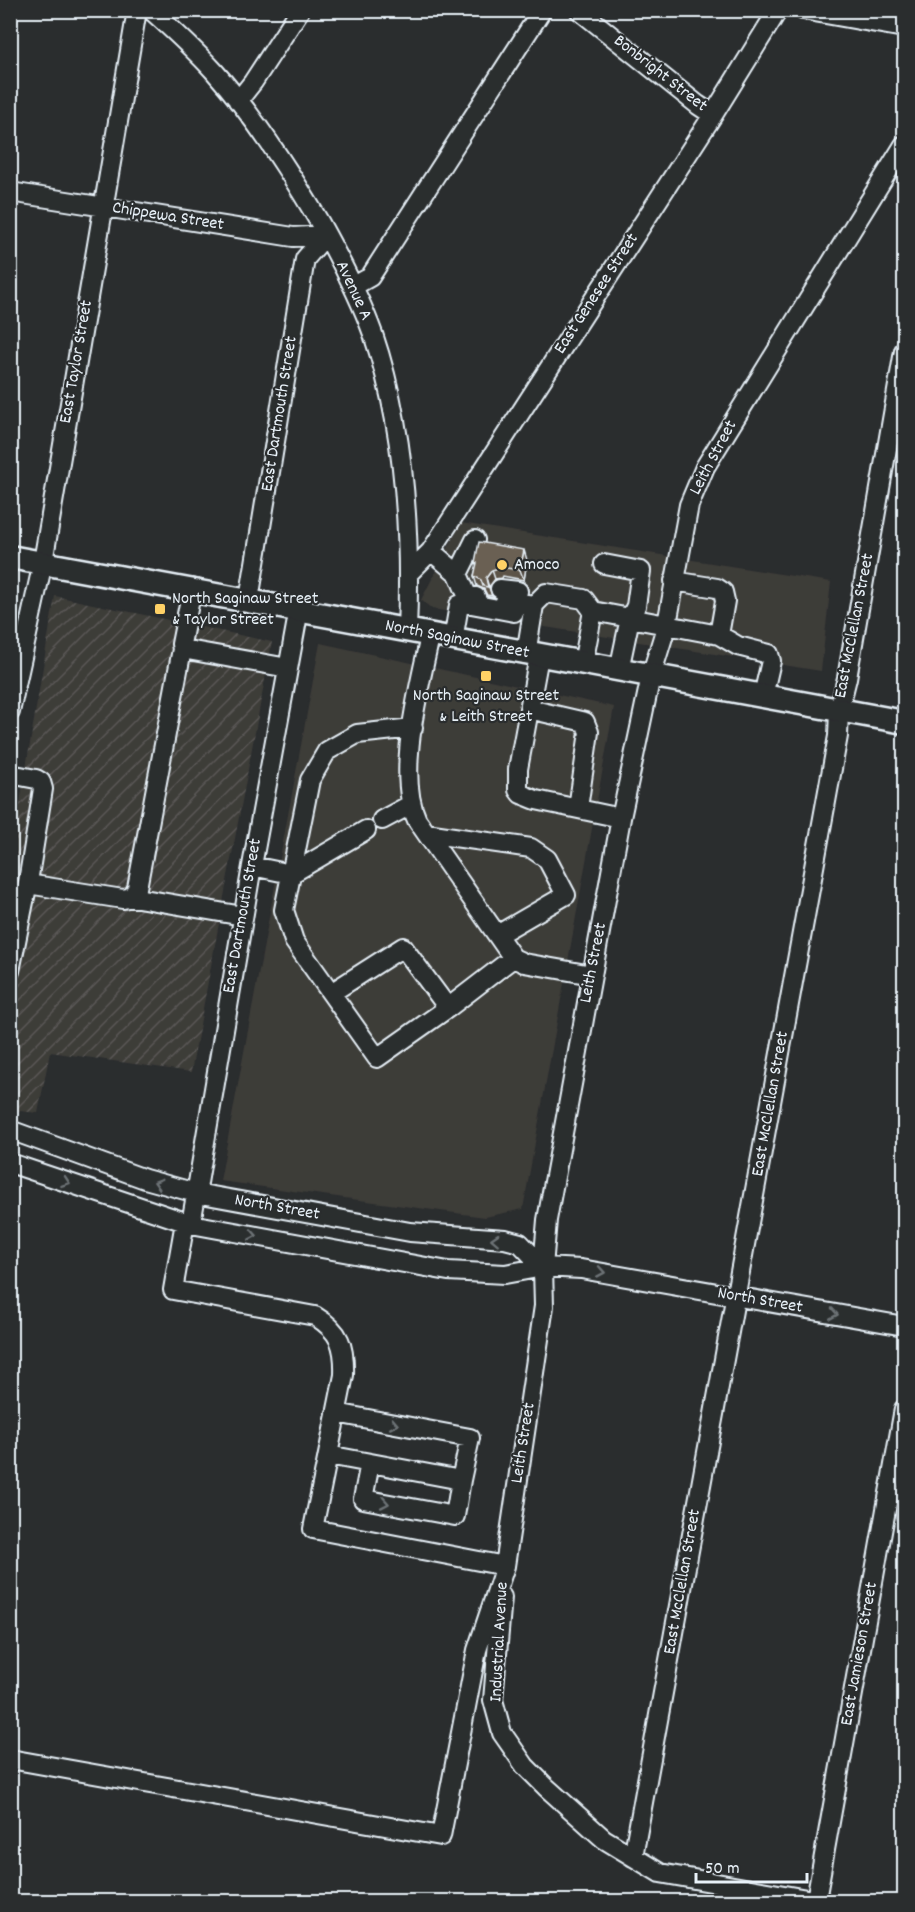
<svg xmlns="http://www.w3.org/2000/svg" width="915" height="1912" font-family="Dekko,sans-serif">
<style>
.built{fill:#3e3c39}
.industrial{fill:url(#industrial-furrows)}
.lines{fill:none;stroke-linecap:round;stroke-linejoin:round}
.minor-casing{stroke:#e8f1f8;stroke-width:22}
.major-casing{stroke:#e8f1f8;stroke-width:27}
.minor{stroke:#2a2d2e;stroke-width:18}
.major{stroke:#2a2d2e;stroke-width:22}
.wall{fill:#5c5347;stroke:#e8f1f8;stroke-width:1.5}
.shaded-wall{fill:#4b4339;stroke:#e8f1f8;stroke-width:1.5}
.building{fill:#6b6052;stroke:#e8f1f8;stroke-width:1.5}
.oneway{stroke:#6c7275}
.poi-dot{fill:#ffd166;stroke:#2a2d2e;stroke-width:2}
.labels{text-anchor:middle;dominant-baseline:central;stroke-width:4.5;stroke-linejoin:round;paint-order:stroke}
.street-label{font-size:18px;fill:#e8f1f8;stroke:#2a2d2e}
.poi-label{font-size:18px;fill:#e8f1f8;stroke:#2a2d2e;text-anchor:start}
</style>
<defs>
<pattern id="industrial-furrows" width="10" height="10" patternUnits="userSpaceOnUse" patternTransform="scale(1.5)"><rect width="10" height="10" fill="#3e3c39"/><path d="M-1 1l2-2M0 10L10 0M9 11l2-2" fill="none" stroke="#5a5956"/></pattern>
</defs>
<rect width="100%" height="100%" fill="#2a2d2e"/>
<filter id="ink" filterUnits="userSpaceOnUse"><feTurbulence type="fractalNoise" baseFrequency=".0167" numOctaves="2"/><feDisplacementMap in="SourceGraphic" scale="12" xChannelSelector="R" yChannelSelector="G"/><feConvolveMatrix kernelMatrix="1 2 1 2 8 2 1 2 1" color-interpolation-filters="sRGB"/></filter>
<g filter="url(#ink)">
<path class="built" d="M 461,523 L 831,582 L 821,671 L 432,609 L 421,600 Z
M 320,643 L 614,707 L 523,1209 L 485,1217 L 220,1181 Z"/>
<path class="industrial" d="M 55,596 L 272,642 L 191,1072 L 50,1052 L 38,1113 L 11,1110 L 11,856 Z"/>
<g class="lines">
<defs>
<path id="minor" d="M 151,10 C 173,30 194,49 214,71 C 255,117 289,170 320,223 C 340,259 359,295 373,334 C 405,428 411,532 407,631
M 579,10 L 698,105 L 713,115
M 803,10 L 904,28
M 238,101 L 253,82 L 300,10
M 10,192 L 293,237 L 326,235
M 354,286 L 370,277 L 542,10
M 431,551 L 458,574 L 467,595 L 476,597
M 604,564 L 641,571 L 636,606 L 630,618 L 619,670
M 409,573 L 431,551 L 713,115 L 778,10
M 458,574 L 475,540
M 674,581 L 717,588 L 723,592 L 725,601 L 719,635
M 249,600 L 305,259 L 326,235
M 505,601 L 534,605 L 526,654
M 534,605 L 546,593 L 584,599 L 593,611
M 430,636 C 420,686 395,773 417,820 L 513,958 L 524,963 L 592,975
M 453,640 L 459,605 L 466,603 L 514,612 L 518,591 L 500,589
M 182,649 L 288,668
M 539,656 L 518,769 L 518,790 L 521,794 L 536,800 L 621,818
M 583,664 L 593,611 L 719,635 L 738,646 L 769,654 L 771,661 L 763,696
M 529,709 L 585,722 L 589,732 L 578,808
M 10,712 L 43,562 L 137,10
M 413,728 L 357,734 L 327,751 L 310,780 L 284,910 L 294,941 L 377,1058 L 448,1008 L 513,958
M 10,774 L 36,779 L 41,782 L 43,789 L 28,882
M 382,820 L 410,805
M 426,833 L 531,848 L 547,859 L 566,895 L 497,935
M 252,866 L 291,874 L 366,830
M 132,897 L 243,916
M 10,971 L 28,882 L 34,885 L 123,899 L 132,897 L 137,888 L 182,649 L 181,644 L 192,589
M 331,993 L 403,947 L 448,1008
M 10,1130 L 145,1179 L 196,1193 L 410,1232 L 505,1239 L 520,1243 L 543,1267
M 10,1163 L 191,1224 L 448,1271 L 505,1274 L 543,1267 L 581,1269 L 904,1326
M 185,1222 L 173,1290 L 315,1316 C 340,1331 345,1346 344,1375 L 313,1529 L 505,1566
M 191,1224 L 252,866 L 299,609
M 328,1455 L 461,1480 L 470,1438 L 336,1413
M 370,1463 L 363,1499 L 455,1516 L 461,1480
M 502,1597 L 493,1700 L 502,1733 L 525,1766 L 546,1787 L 604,1839 L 660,1873 L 824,1902
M 10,1759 L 441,1836 L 477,1650 L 505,1566 L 544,1306 L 543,1267 L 547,1220 L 621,818 L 651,676 L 667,624 L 689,505 L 705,467 L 904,145
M 633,1857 L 838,736 L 839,710 L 847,678 L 904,351
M 816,1900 L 904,1409"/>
<path id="major" d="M 10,557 L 904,722"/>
</defs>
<use href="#minor" class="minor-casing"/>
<use href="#major" class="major-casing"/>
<use href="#minor" class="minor"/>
<use href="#major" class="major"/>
</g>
<path class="wall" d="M 527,560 L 524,580 L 503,576 L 502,578 L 495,579 L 489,587 L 492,596 L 487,595 L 484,589 L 477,586 L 474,576 L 477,566 L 475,562 Z"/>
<path class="shaded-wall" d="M 524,550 L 527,560 L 524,580 L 520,570 Z
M 492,570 L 495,579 L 489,587 L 492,596 L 486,578 Z"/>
<path class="building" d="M 479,542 L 524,550 L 520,570 L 499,567 L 499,568 L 492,570 L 486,578 L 488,587 L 483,586 L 481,580 L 474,576 L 477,563 L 475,562 Z"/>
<defs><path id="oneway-chevron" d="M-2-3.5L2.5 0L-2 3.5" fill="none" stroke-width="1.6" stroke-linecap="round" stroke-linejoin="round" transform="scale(1.5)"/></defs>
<g class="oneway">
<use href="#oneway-chevron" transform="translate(66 1182) rotate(19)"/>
<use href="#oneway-chevron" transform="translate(158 1183) rotate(-164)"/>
<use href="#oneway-chevron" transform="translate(253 1235) rotate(10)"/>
<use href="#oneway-chevron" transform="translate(495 1239) rotate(-177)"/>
<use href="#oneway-chevron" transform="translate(601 1272) rotate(10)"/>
<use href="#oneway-chevron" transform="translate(834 1314) rotate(10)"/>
<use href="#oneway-chevron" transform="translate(394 1424) rotate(11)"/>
<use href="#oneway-chevron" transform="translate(385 1503) rotate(11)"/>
</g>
</g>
<g class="poi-dot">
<circle cx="502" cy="565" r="6"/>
<rect x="154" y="603" width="12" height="12" rx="3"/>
<rect x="480" y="670" width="12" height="12" rx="3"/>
</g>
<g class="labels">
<g class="street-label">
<text transform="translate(660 74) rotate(38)">Bonbright Street</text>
<text transform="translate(168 217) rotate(9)">Chippewa Street</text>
<text transform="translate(353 291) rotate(65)">Avenue A</text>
<text transform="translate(597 294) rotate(-57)">East Genesee Street</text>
<text transform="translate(77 362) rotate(-80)">East Taylor Street</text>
<text transform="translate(280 414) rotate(-81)">East Dartmouth Street</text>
<text transform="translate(714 458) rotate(-62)">Leith Street</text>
<text transform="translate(855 626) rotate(-79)">East McClellan Street</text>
<text transform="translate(457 640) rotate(11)">North Saginaw Street</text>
<text transform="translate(243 916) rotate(-80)">East Dartmouth Street</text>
<text transform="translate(594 963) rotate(-79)">Leith Street</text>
<text transform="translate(771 1104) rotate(-80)">East McClellan Street</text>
<text transform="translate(277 1208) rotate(10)">North Street</text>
<text transform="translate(760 1301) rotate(10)">North Street</text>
<text transform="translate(524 1443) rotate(-81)">Leith Street</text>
<text transform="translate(683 1582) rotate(-80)">East McClellan Street</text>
<text transform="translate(500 1642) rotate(-87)">Industrial Avenue</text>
<text transform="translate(860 1654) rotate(-80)">East Jamieson Street</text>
</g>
<g class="poi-label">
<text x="514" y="565">Amoco</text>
<text x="172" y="599">North Saginaw Street<tspan x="172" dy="21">&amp; Taylor Street</tspan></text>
<text x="486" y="696" text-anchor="middle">North Saginaw Street<tspan x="486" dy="21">&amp; Leith Street</tspan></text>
</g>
</g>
<rect width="915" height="1912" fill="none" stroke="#2a2d2e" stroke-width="36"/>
<rect x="18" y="18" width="879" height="1876" fill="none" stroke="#e8f1f8" stroke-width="2" filter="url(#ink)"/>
<path d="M696 1873v9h111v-9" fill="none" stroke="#e8f1f8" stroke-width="3"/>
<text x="705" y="1873" font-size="18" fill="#e8f1f8" stroke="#2a2d2e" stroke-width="4.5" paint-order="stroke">50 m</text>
</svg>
